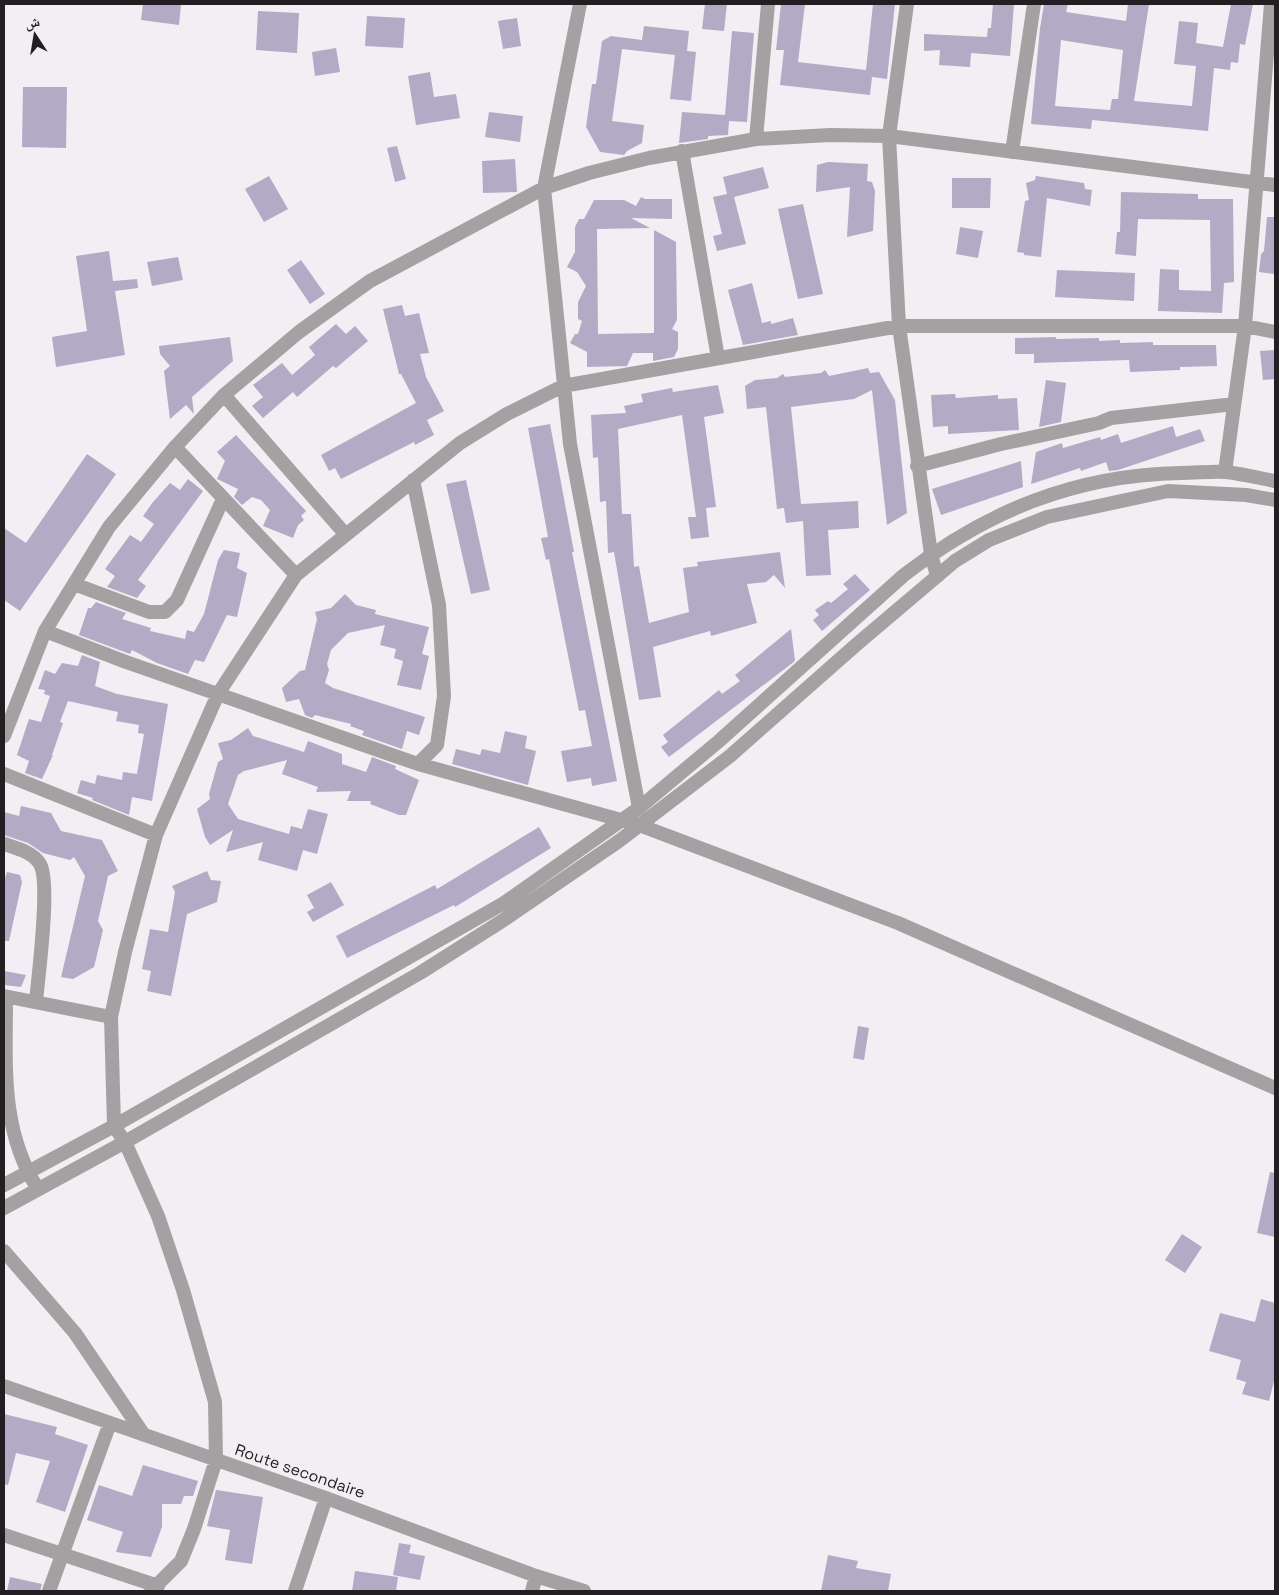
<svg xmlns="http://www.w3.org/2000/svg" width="1279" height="1595" font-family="'Space Grotesk','Noto Naskh Arabic',sans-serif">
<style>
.building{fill:#b3aac6;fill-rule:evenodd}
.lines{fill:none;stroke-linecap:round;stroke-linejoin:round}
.minor{stroke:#a4a1a2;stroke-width:14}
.tertiary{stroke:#a4a1a2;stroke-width:14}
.labels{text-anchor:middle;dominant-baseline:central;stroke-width:5;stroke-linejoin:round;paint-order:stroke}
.street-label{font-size:16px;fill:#211f21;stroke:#f2eef3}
</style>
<rect width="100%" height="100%" fill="#f2eef3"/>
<path class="building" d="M 143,4 L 181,4 L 179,25 L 141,20 Z
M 705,4 L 727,4 L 724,31 L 702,29 Z
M 781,4 L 805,4 L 798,62 L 866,70 L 873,4 L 895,4 L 887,79 L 872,77 L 870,95 L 780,85 L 784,50 L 776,50 Z
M 993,4 L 1014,4 L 1010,56 L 971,53 L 970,67 L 939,65 L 940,50 L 924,51 L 924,34 L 987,37 L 988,28 L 991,28 Z
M 1044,4 L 1068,4 L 1066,12 L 1126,21 L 1128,4 L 1149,4 L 1134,101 L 1192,106 L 1196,66 L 1174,64 L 1179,21 L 1198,23 L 1196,43 L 1223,47 L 1231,4 L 1253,4 L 1245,45 L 1240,44 L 1238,63 L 1231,62 L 1230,70 L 1214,68 L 1208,131 L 1092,120 L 1091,129 L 1031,124 L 1040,28 ZM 1061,40 L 1123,50 L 1118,99 L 1112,99 L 1110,110 L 1055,106 Z
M 258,11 L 299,13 L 297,53 L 256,50 Z
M 367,16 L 405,18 L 403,48 L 365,46 Z
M 517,18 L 521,46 L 503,49 L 498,21 Z
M 644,26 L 689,31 L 687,51 L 696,52 L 691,101 L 670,99 L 675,55 L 622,49 L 612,121 L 644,125 L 642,143 L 627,151 L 624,155 L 600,152 L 586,127 L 592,84 L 596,84 L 602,41 L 611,36 L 642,40 Z
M 732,31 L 754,33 L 747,122 L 729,121 L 728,135 L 708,136 L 708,139 L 679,143 L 682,112 L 725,115 Z
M 336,48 L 340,72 L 315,76 L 312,52 Z
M 430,72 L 434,97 L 456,94 L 460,118 L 416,125 L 408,76 Z
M 23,87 L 67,87 L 66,148 L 22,147 Z
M 489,112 L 523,116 L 520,142 L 485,137 Z
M 397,146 L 406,179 L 395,182 L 387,148 Z
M 515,159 L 517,192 L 483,193 L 482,161 Z
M 828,162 L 868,164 L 867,181 L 872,182 L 875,191 L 873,231 L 847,237 L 850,187 L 816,192 L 817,165 Z
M 763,167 L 769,188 L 734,197 L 746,244 L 717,251 L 713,236 L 722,234 L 713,197 L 727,194 L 723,177 Z
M 269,176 L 288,209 L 264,222 L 245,189 Z
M 1036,176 L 1084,183 L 1085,189 L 1092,190 L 1090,206 L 1047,198 L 1041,257 L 1024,255 L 1024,253 L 1017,252 L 1025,201 L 1029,200 L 1026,183 L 1035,180 Z
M 952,178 L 991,178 L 990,208 L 952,208 Z
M 1121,192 L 1198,194 L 1198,199 L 1233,199 L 1234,282 L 1224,283 L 1222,313 L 1158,311 L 1160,269 L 1179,270 L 1179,290 L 1211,291 L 1210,220 L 1138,219 L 1136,256 L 1115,254 L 1117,232 L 1120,232 Z
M 641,197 L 645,199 L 672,199 L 672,219 L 631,218 L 650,228 L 597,229 L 598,334 L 654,333 L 654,230 L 676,242 L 677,320 L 672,329 L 678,332 L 678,349 L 674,357 L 653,361 L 653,353 L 633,353 L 627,366 L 587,367 L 587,352 L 570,343 L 575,334 L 578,334 L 582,321 L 578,319 L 578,302 L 586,286 L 577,272 L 567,267 L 575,252 L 575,227 L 579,219 L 584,219 L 594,200 L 624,200 L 636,206 Z
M 803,204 L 823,294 L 798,299 L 778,209 Z
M 1267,217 L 1275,217 L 1275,274 L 1259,272 L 1261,254 L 1264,251 Z
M 960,227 L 983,231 L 978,258 L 956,254 Z
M 109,251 L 113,281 L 137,279 L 138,288 L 115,291 L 125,355 L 56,367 L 52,337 L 87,331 L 76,256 Z
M 178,257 L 183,280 L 152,286 L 147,262 Z
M 301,260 L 325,294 L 310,304 L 287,270 Z
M 1057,270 L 1135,273 L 1134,301 L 1055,297 Z
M 752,283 L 762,323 L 771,321 L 771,324 L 793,318 L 798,335 L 743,345 L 728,290 Z
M 402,305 L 405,316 L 419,313 L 429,353 L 420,354 L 426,377 L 444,411 L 427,420 L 434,435 L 415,445 L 414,442 L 341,479 L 335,468 L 329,471 L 321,455 L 416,403 L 401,374 L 399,374 L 383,309 Z
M 336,324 L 346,334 L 355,326 L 368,341 L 336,368 L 333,366 L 297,397 L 293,392 L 263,418 L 252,406 L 263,397 L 253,385 L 282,363 L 292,375 L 315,355 L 309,347 Z
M 230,337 L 233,361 L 192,397 L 194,414 L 186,405 L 170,419 L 164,371 L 170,366 L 160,354 L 159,346 Z
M 1056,337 L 1056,339 L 1099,338 L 1099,341 L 1120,340 L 1120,343 L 1153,342 L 1153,345 L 1216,345 L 1217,366 L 1180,367 L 1180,370 L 1130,372 L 1129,360 L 1034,363 L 1034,354 L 1015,354 L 1015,338 Z
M 1275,350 L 1275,379 L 1263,380 L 1260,351 Z
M 868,368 L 870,373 L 879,372 L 895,400 L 907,513 L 887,525 L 872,390 L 854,399 L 791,407 L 801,504 L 858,501 L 859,528 L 828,530 L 831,575 L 806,576 L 803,521 L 786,523 L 784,508 L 777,509 L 766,407 L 747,409 L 745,386 L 755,380 L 777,378 L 783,374 L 785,377 L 821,373 L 825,370 L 829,376 Z
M 1046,380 L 1066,383 L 1061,422 L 1039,427 Z
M 718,385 L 724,413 L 704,417 L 716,507 L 706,508 L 709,537 L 691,539 L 688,517 L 696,517 L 682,415 L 618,429 L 622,514 L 631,514 L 634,567 L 639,566 L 649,623 L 689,612 L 683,568 L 698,566 L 697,562 L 780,552 L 785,588 L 774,575 L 766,582 L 747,584 L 757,623 L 711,636 L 710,631 L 653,647 L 661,697 L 639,700 L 614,552 L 608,553 L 606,501 L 600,502 L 598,457 L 593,458 L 591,415 L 626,413 L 624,406 L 643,402 L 641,394 L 672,388 L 673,392 Z
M 955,394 L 956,398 L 998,395 L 998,399 L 1017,398 L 1019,430 L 948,434 L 948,426 L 933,427 L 931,395 Z
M 550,424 L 574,552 L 572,552 L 617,781 L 592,786 L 591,778 L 567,782 L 561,751 L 592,746 L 585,710 L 579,711 L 549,559 L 546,560 L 541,538 L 548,537 L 528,428 Z
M 1173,426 L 1176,437 L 1200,429 L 1205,441 L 1118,470 L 1109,471 L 1106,462 L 1081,471 L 1080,468 L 1031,484 L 1036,452 L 1062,443 L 1063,448 L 1100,437 L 1101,440 L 1118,434 L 1121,443 Z
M 236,435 L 306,511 L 301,516 L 304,520 L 298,525 L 293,538 L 263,526 L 270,510 L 261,500 L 252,497 L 242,505 L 234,497 L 238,489 L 217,479 L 225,461 L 217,452 Z
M 87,454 L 116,474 L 20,611 L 4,600 L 4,528 L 26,543 Z
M 1021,461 L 1023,487 L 941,515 L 932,489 Z
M 188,479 L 203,491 L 138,580 L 146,586 L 137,598 L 107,587 L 115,576 L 105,569 L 130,535 L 141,542 L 154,524 L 143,516 L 153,502 L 170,483 L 180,490 Z
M 466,480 L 490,590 L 471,594 L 446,484 Z
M 224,550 L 240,553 L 237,568 L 247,573 L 237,617 L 227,615 L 204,662 L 195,660 L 188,674 L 157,663 L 132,650 L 130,654 L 79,635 L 88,608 L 91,608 L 96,602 L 126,613 L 122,619 L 151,628 L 150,631 L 185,639 L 187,630 L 194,632 L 204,614 L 218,560 Z
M 855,574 L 870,590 L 822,631 L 813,620 L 819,615 L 815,610 L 828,601 L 831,603 L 848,589 L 843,584 Z
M 345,594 L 356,605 L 376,610 L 375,614 L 429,627 L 422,654 L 429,656 L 421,690 L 397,685 L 403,661 L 394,658 L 396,649 L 380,645 L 385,625 L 348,633 L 331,650 L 327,664 L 329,670 L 325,683 L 333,688 L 425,717 L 419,735 L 407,731 L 402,749 L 362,735 L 364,731 L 350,726 L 351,724 L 315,715 L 312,718 L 305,715 L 299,699 L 286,702 L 282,688 L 300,671 L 305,670 L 317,619 L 315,612 L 331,608 Z
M 791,629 L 795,661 L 669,757 L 661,747 L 668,742 L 663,735 L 719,690 L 722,694 L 740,681 L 735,675 Z
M 82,655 L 100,662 L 95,686 L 117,694 L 168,704 L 152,801 L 132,797 L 129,815 L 92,800 L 93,798 L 77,793 L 81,780 L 95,784 L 97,775 L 122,780 L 123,772 L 137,774 L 144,734 L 138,733 L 139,725 L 116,721 L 118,712 L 68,701 L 60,722 L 63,723 L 52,755 L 53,755 L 42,779 L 25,773 L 29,761 L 17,755 L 29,719 L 41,722 L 50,696 L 44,694 L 45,690 L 38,689 L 45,670 L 55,674 L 62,663 L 78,666 Z
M 248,728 L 253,736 L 304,752 L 308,741 L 342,754 L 342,764 L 366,772 L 372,757 L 396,766 L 395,769 L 419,780 L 406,815 L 399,815 L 370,804 L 371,801 L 347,801 L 351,791 L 316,792 L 318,787 L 282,774 L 287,760 L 244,771 L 238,775 L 228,804 L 238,819 L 289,834 L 291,826 L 302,829 L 308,809 L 328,814 L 317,854 L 303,850 L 297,871 L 258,860 L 263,842 L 226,852 L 233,830 L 210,845 L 205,837 L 197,809 L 210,799 L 209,794 L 218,762 L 223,759 L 218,743 L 231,740 Z
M 505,731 L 527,736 L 525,748 L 536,751 L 528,785 L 452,764 L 456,749 L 480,755 L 482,749 L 500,753 Z
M 21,806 L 51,813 L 61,831 L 102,840 L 118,871 L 108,876 L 98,921 L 103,930 L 94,967 L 73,979 L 61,977 L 85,876 L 74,857 L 70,860 L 43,853 L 28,843 L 4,835 L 4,812 L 19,816 Z
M 539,827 L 551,848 L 455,907 L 454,905 L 347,958 L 336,936 L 435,885 L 437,889 Z
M 207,871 L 211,880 L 221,881 L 217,902 L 187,914 L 171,996 L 147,991 L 151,971 L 142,969 L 150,929 L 168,932 L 175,892 L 172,886 Z
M 7,872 L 20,875 L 22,882 L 9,941 L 4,941 L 4,881 Z
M 331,882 L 344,905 L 313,922 L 307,912 L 314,908 L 307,895 Z
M 4,971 L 26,975 L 21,987 L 4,985 Z
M 858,1026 L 869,1028 L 864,1060 L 853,1058 Z
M 1270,1172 L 1275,1173 L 1275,1237 L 1257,1233 Z
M 1182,1234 L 1202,1247 L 1185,1273 L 1165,1260 Z
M 1261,1299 L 1275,1303 L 1275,1377 L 1269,1401 L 1242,1394 L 1246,1382 L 1236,1379 L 1241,1360 L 1209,1351 L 1220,1313 L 1255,1322 Z
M 4,1414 L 57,1427 L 55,1434 L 88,1445 L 65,1512 L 36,1502 L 50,1461 L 16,1453 L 8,1485 L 4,1484 Z
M 143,1465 L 198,1481 L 193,1496 L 184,1496 L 181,1504 L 162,1504 L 162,1527 L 151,1557 L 116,1552 L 123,1532 L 87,1520 L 99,1485 L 132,1496 Z
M 216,1490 L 263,1497 L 252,1564 L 225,1560 L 230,1530 L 207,1526 Z
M 399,1543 L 411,1545 L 409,1553 L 425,1556 L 420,1580 L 393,1575 Z
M 828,1555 L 858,1561 L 856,1568 L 891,1574 L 888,1591 L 821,1591 Z
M 355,1571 L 398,1577 L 396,1591 L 352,1591 Z
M 10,1577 L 42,1584 L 40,1591 L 7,1591 Z"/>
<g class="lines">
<path class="minor" d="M 580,4 L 544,188 L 570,444 L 639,808
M 907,4 L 889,136 L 899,326 L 931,554 L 937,576
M 756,139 L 768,4
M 682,151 L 718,358
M 1012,152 L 1034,4
M 224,395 L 346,535
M 175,447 L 296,575
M 917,466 L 1001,444 L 1099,423 L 1111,418 L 1234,404
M 1225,472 L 1245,326 L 1271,4
M 413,480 L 439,605 L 444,696 L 437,745 L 418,764
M 74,584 L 149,612 L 165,612 L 177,600 L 223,499
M 45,631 L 126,662 L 418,764 L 639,825 L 898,923 L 1275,1088
M 4,736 L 45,631 L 109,527 L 175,447 L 224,395 L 299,332 L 370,281 L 544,188 L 589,173 L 649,158 L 756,139 L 830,135 L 889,136 L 1275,185
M 4,774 L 156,835
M 4,844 C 16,848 33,852 40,864 C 51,883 38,977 36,1002
M 4,996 L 111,1017
M 6,997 C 6,1065 0,1130 38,1189
M 4,1251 L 75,1333 L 144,1435
M 4,1386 L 326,1498 L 536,1576 L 584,1591
M 4,1535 L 158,1586
M 49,1591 L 110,1423
M 151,1591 L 181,1561 L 194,1529 L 216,1460 L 215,1402 L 183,1290 L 158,1216 L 125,1142 L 114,1126 L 111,1017 L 125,952 L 156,835 L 218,694 L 296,575 L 460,443 L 507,414 L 563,386 L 899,326 L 1245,326 L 1275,332
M 295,1591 L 326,1498
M 532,1591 L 536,1576"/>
<path class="tertiary" d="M 4,1185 L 114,1126 L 504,903 L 639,808 L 719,741 L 904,575 C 987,511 1075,475 1181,473 C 1196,473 1212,471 1226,472 C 1243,474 1259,478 1275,481
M 4,1208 L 125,1142 L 420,973 L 502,921 L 619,841 L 730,756 L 857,644 L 955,561 L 989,540 L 1047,517 L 1168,491 L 1246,495 L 1275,500"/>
</g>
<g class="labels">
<g class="street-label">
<text transform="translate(300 1471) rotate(19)">Route secondaire</text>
</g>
</g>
<rect width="1279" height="1595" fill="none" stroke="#211f21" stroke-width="10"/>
<g transform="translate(35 35) rotate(348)" stroke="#f2eef3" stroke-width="4" paint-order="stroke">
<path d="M0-4L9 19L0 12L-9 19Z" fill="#211f21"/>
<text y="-8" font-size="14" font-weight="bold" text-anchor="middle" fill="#211f21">ش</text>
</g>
</svg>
